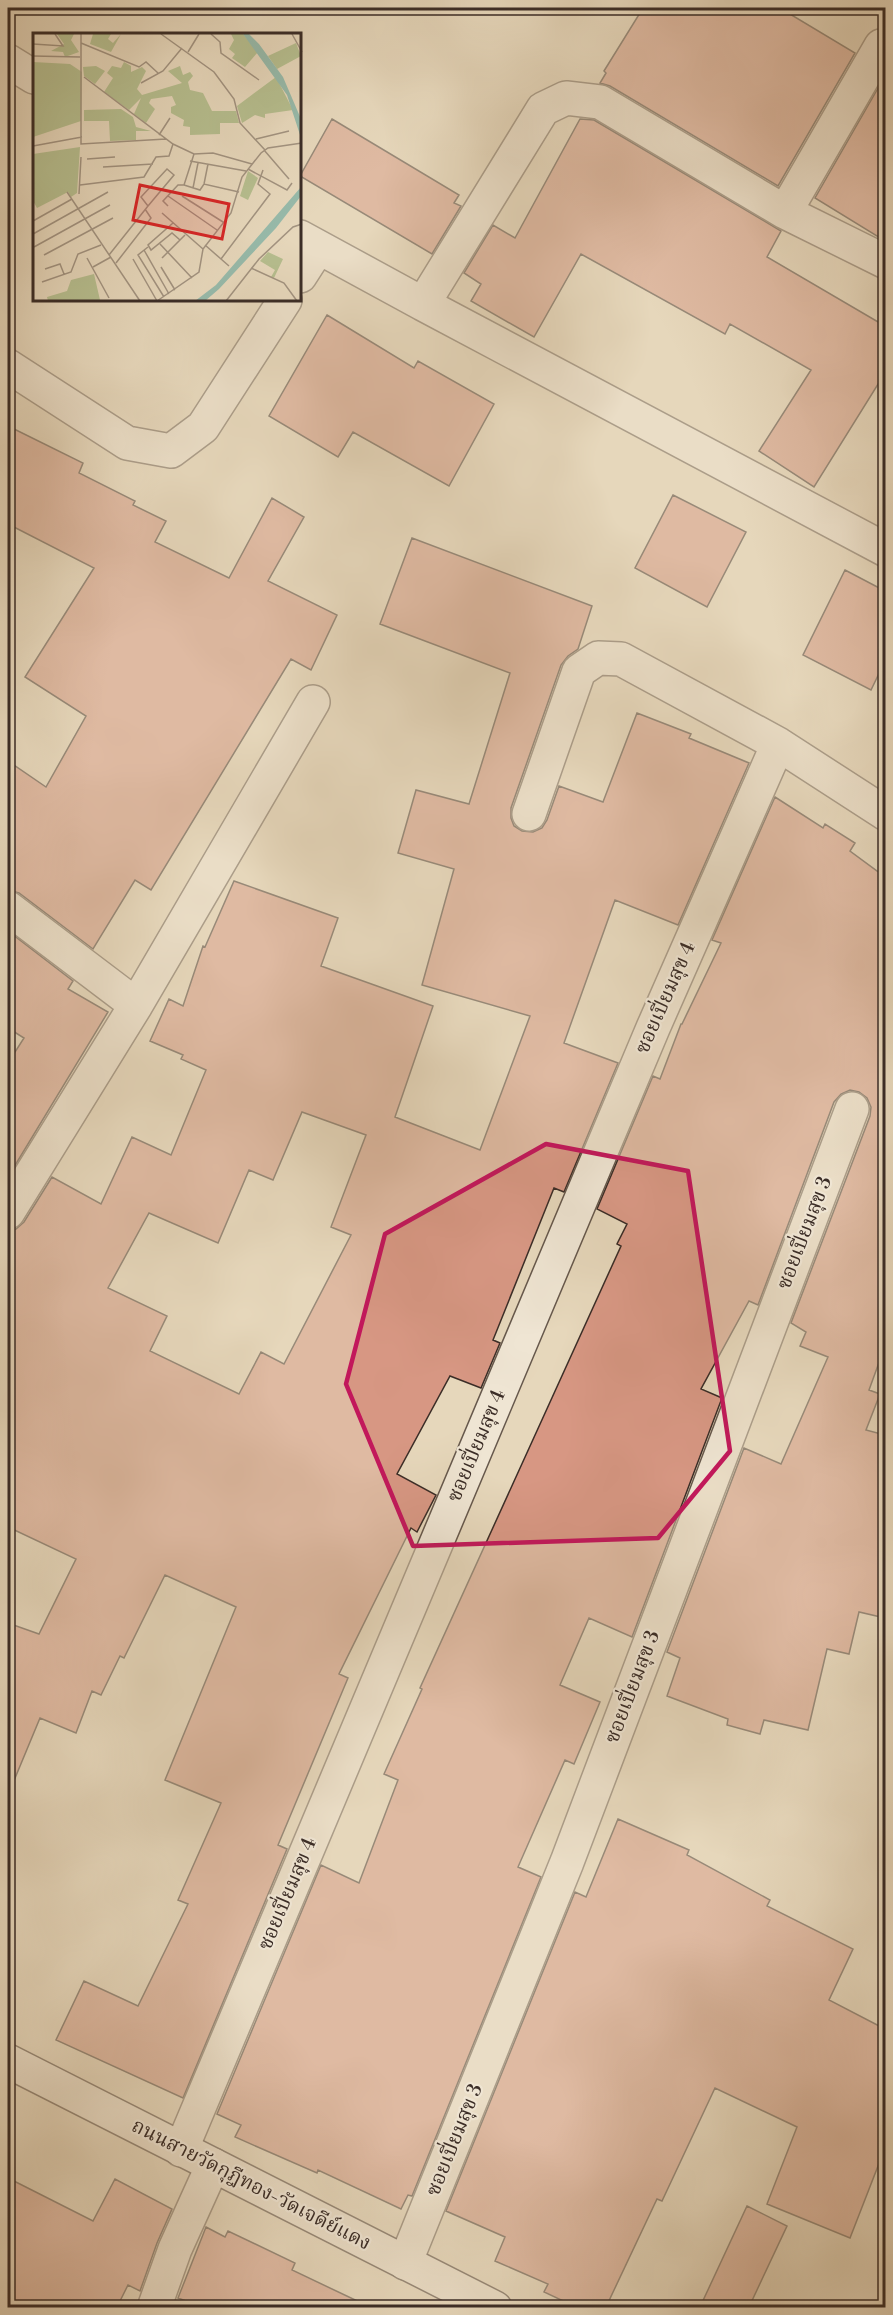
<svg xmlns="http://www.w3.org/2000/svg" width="893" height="2315" font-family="'Libre Bodoni','Noto Serif Thai',serif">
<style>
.building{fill:#d79783;stroke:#3b2d27;stroke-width:1.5;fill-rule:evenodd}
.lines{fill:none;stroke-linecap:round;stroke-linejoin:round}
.minor-casing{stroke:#66584c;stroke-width:36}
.secondary-casing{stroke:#3b2d27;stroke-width:36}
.minor{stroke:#efe5d3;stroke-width:33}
.secondary{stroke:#efe5d3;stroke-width:33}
.marked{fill:none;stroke:#c2185b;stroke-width:4.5;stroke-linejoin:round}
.labels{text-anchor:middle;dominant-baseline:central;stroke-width:4.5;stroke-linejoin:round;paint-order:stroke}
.street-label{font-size:20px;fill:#3b2d27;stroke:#efe5d3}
.inset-road{fill:none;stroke:#a29380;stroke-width:1.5}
.view{fill:#d62828;fill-opacity:0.15;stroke:#d62828;stroke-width:3}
.inset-edge{fill:none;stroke:#3b2d27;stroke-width:3}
</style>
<rect width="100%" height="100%" fill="#e6d7bb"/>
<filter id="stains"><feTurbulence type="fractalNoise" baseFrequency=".00333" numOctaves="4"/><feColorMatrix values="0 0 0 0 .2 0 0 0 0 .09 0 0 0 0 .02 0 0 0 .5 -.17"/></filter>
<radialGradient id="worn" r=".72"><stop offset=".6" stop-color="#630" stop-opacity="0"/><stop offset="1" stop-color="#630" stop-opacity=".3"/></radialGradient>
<path class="building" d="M 643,8 L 780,8 L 855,53 L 778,186 L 610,86 L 600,83 L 606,73 L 604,71 Z
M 885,76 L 885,241 L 815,198 Z
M 332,119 L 459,195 L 454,203 L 461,206 L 432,254 L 300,176 Z
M 580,119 L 594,120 L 781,231 L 767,257 L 885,326 L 885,373 L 814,487 L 759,451 L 811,370 L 730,324 L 725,334 L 581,254 L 534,337 L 471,301 L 481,284 L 464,273 L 493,225 L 515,238 Z
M 327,315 L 414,368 L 418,361 L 494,404 L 449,486 L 353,432 L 338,457 L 269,416 Z
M 8,426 L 83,463 L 79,473 L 135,501 L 133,505 L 166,521 L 155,542 L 229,578 L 272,498 L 304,517 L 268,581 L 337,615 L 311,670 L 291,659 L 151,890 L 135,880 L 93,949 L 19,893 L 8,890 L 8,761 L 46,787 L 86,716 L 25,677 L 94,568 L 8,524 Z
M 673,495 L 746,532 L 707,607 L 635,568 Z
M 412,538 L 592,606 L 578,649 L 568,656 L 561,665 L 511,808 L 511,818 L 514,826 L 522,831 L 533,832 L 542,828 L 547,820 L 559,786 L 603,802 L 637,713 L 691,734 L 689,738 L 749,763 L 678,925 L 615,900 L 564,1043 L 618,1063 L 564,1192 L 554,1188 L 493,1340 L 500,1343 L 481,1388 L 450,1376 L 397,1474 L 436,1495 L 417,1532 L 411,1528 L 339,1674 L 348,1678 L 278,1845 L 287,1849 L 183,2098 L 56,2040 L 84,1981 L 138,2006 L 188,1904 L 178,1900 L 221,1803 L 165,1780 L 236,1607 L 165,1575 L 124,1658 L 120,1656 L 101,1695 L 92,1691 L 76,1733 L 40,1718 L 8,1795 L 8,1623 L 39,1634 L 76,1559 L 8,1527 L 8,1231 L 16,1229 L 24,1222 L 52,1177 L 101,1204 L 132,1137 L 171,1155 L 206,1070 L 181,1059 L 183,1055 L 150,1041 L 169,999 L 183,1006 L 203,946 L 205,947 L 234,881 L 338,918 L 321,966 L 433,1006 L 395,1117 L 480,1150 L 530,1016 L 422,985 L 454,869 L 398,853 L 416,790 L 469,804 L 510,673 L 380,624 ZM 302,1112 L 366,1135 L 331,1227 L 351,1235 L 284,1364 L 261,1352 L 239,1394 L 150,1351 L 167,1316 L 108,1288 L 149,1213 L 218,1243 L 249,1170 L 273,1180 Z
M 845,570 L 885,591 L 885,661 L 871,690 L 803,655 Z
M 775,797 L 823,828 L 825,824 L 855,843 L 850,851 L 885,877 L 885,1346 L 869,1390 L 880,1394 L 866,1430 L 885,1435 L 885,1618 L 859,1612 L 849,1654 L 827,1649 L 808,1730 L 764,1720 L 760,1734 L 727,1725 L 728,1719 L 667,1696 L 680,1658 L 667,1652 L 744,1448 L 781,1464 L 828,1357 L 800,1346 L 806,1332 L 791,1323 L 870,1116 L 871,1107 L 867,1098 L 859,1092 L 850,1090 L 841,1094 L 834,1102 L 758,1305 L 749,1301 L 701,1389 L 722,1398 L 632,1637 L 589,1618 L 560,1685 L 600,1702 L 574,1764 L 565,1760 L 518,1867 L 541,1877 L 412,2196 L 408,2195 L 401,2209 L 318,2170 L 317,2173 L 235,2137 L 241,2125 L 217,2114 L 321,1865 L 359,1883 L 398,1780 L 384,1774 L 422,1689 L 420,1688 L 621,1246 L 617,1244 L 627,1224 L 597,1209 L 653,1076 L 660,1079 L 681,1024 L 682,1024 L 721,943 L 712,940 Z
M 8,931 L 73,981 L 68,989 L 108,1012 L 8,1177 L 8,1063 L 24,1038 L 8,1028 Z
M 618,1819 L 689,1850 L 687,1855 L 770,1900 L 767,1906 L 853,1949 L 829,2000 L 885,2029 L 885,2148 L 850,2238 L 767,2204 L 797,2127 L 715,2088 L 662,2201 L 657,2199 L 606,2307 L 576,2307 L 544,2292 L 548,2284 L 495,2261 L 505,2237 L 446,2211 L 575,1892 L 586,1897 Z
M 8,2178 L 93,2221 L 115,2179 L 172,2209 L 157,2243 L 140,2291 L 128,2285 L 117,2307 L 8,2307 Z
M 747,2206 L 787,2226 L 749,2307 L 700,2307 Z
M 206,2227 L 225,2237 L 228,2231 L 295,2263 L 292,2270 L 370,2307 L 202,2307 L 178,2298 Z"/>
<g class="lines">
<defs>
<path id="minor" d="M 8,61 L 34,77
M 785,212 L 881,46
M 300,237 L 423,304 L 543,109 L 566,98 L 600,102 L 785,212 L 886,262
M 300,276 L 318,248
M 423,304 L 886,550
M 8,366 L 127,443 L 171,451 L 203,427 L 285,300
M 529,814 L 579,671 L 598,658 L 621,659 L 778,744 L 886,814
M 8,908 L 136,1005
M 8,1212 L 136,1005 L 313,702
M 181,2150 L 653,1028 L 778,744
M 405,2263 L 567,1862 L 852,1109
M 154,2308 L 175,2249 L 213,2165"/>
<path id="secondary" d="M 8,2061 L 495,2308"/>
</defs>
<use href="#minor" class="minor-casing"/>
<use href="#secondary" class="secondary-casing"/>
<use href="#minor" class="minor"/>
<use href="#secondary" class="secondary"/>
</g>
<path d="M0 0H893V2315H0ZM 546,1144 L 688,1171 L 730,1451 L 658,1538 L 413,1546 L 346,1384 L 385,1234 Z" fill="#e6d7bb" fill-opacity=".55" fill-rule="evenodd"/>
<path class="marked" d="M 546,1144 L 688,1171 L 730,1451 L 658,1538 L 413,1546 L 346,1384 L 385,1234 Z"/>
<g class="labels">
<g class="street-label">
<text transform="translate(666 998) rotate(-66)">ซอยเปี่ยมสุข 4</text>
<text transform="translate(805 1233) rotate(-69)">ซอยเปี่ยมสุข 3</text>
<text transform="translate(477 1446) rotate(-67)">ซอยเปี่ยมสุข 4</text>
<text transform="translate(633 1687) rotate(-69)">ซอยเปี่ยมสุข 3</text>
<text transform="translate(288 1894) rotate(-67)">ซอยเปี่ยมสุข 4</text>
<text transform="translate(455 2140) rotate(-68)">ซอยเปี่ยมสุข 3</text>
<text transform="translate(251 2185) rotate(27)">ถนนสายวัดกุฎีทอง-วัดเจดีย์แดง</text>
</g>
</g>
<g transform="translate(33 33)">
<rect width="268" height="268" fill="#e6d7bb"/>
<path d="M 24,1 L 41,1 L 38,7 L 46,19 L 32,24 L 30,19 L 18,18 L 31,11 ZM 60,1 L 78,1 L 75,6 L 80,10 L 88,1 L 78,19 L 57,11 ZM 198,1 L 210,1 L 225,19 L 212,34 L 199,25 L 202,21 L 196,16 L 201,7 ZM 263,10 L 268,23 L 244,36 L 235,23 ZM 0,29 L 37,31 L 49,39 L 48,88 L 0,104 ZM 91,29 L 98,33 L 98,39 L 109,34 L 113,38 L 104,56 L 109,62 L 149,50 L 135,38 L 147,33 L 150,42 L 157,39 L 160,43 L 155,49 L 157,57 L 170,60 L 179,78 L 203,78 L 206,90 L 187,90 L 187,101 L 157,102 L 157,94 L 150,93 L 151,87 L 138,80 L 138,74 L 143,72 L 139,63 L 118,66 L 116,70 L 122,76 L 113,90 L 101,81 L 108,65 L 96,77 L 71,59 L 80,45 L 74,40 L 79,33 L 88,35 ZM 63,33 L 72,38 L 62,51 L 51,43 L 50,34 ZM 243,44 L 260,77 L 232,81 L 232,85 L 222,82 L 209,90 L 204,73 ZM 88,76 L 100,84 L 103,94 L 118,98 L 103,98 L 103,107 L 77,108 L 76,88 L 51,88 L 51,77 ZM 47,114 L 44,160 L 38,164 L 35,159 L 4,175 L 0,168 L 0,121 ZM 215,138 L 225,145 L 215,167 L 207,163 ZM 235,219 L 250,226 L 241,245 L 238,244 L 242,237 L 227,228 ZM 61,241 L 67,267 L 15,268 L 14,264 L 34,258 L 38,247 Z" fill="#b6be8f"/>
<path d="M 210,1 L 216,1 L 226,11 L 250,44 L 268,86 L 268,105 L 254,62 ZM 268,154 L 268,163 L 243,195 L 186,256 L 172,268 L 162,268 L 183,252 Z" fill="#97baaa"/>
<path class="inset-road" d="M 48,1 L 48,111 L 133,106M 128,1 L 181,39 L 201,66 L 207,90 L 232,117M 178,1 L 187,9 L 188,20 L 226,47M 259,1 L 269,19M 48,10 L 106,34 L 113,29 L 125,40M 0,11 L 30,13 L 22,1M 155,19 L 166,1M 0,23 L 47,24M 51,44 L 140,111 L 161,121 L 180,120 L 219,131M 108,50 L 130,38 L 149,15M 126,102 L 137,85M 223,106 L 256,98M 0,113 L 49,104M 231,117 L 256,146M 54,126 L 82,124M 157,128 L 213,138M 70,134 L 120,131M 215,136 L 254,157 L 259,150M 171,151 L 175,131M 47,152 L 111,144 L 123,124 L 136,123 L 140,111M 151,152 L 167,157 L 171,151 L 206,159M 151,152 L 161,121M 160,155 L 165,130M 34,159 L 107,268M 46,161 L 48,124M 135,163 L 184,197M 149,163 L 190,189M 135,173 L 130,168 L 145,152 L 151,152M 129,180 L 170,216M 0,188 L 39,166M 140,190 L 115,212 L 118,217 L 139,200 L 147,207 L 152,202M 0,201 L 75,159M 127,211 L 159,245M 172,212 L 196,233M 1,214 L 77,172M 115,214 L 105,222 L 131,264M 111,217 L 136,261M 11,222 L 80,185M 76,222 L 115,173 L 108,164 L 134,136 L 141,142 L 115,173M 54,225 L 76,265M 129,225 L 147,207M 100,226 L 124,268M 188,226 L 237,161 L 225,151 L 230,137M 83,230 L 118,185 L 112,176M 60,234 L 78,224M 128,234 L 142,257M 218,235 L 251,250 L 264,268M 12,236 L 27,231 L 31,241M 9,249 L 38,239 L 45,221 L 68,212M 124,268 L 166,239 L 170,216 L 198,180 L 209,144 L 228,120 L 235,115 L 269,110M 193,268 L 226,226 L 260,194 L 269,191"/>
<path class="view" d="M 107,152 L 196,171 L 189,206 L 100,187 Z"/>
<rect width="268" height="268" class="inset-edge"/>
</g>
<rect width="893" height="2315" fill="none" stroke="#e6d7bb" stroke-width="30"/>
<rect x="9" y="9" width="875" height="2297" fill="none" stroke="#3b2d27" stroke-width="3"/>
<rect x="15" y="15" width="863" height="2285" fill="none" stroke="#3b2d27" stroke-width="1.5"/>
<rect width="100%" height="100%" filter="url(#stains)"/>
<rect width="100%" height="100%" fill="url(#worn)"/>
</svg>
